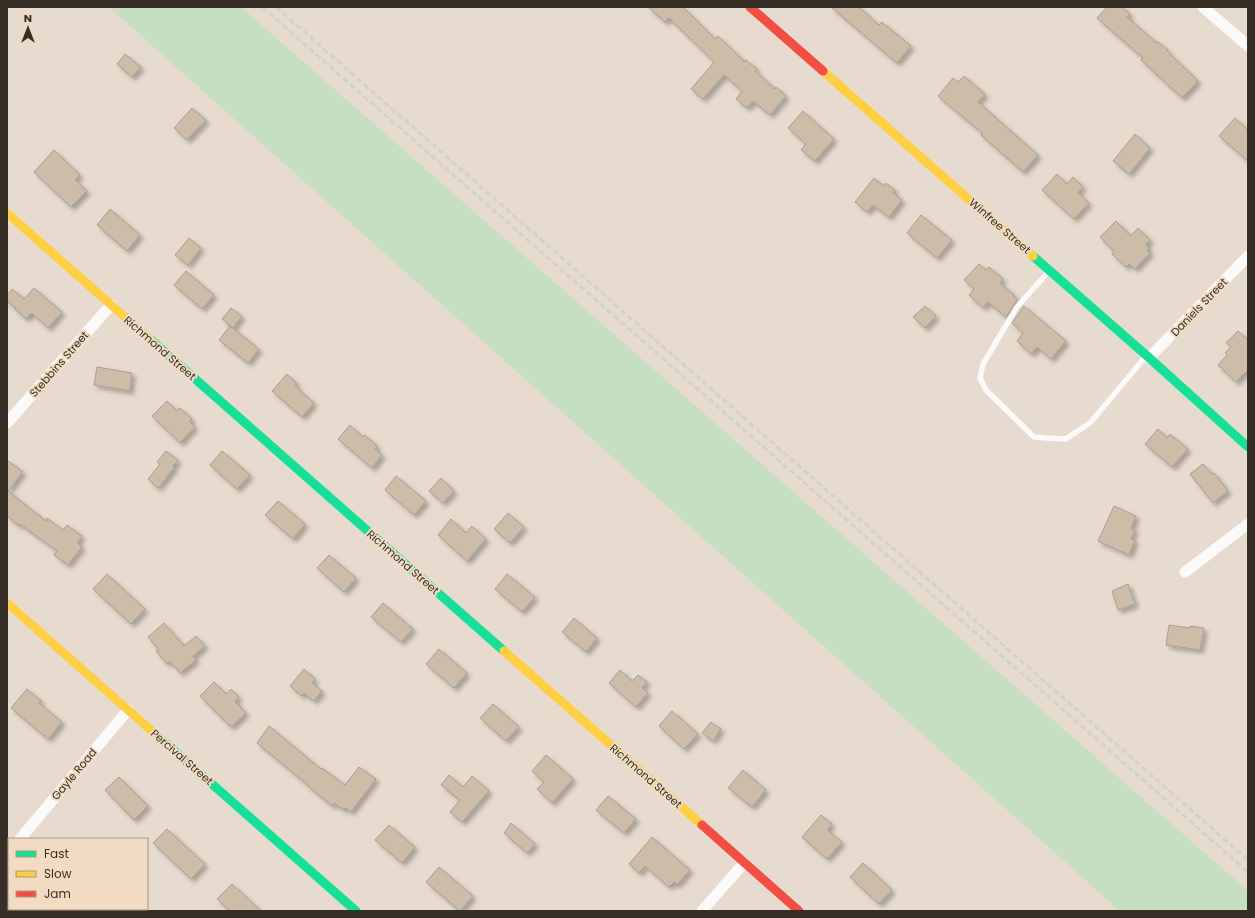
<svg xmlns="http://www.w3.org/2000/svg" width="1255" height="918" font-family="Poppins,sans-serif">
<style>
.green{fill:#c6dfc1}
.building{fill:#cdbca8;stroke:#a79e94;filter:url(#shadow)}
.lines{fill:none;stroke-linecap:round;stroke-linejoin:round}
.lane{stroke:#fbfaf8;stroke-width:5.5}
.street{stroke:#fbfaf8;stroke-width:11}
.fast{stroke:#16e098;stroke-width:9}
.slow{stroke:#ffcf43;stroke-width:9}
.jam{stroke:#f24e42;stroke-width:9}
.rail{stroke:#d4d1cd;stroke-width:3;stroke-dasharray:6 3;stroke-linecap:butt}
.labels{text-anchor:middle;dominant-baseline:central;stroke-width:4;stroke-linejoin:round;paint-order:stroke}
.street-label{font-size:11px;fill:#372f25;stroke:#f1dcc3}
</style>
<defs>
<filter id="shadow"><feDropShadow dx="3.5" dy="3.5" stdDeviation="2" flood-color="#0004"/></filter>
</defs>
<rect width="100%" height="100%" fill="#e6dbce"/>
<path class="green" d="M 109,7 L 241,7 L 1248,891 L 1248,911 L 1120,911 Z"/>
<path class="building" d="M 648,7 L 683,7 L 715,39 L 718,36 L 745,62 L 746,60 L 757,69 L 755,71 L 775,89 L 776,87 L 786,96 L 770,115 L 753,101 L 747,108 L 736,99 L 742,91 L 724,75 L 703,99 L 691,89 L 714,62 L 669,18 L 665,22 Z
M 831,7 L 859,7 L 879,25 L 882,22 L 911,46 L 897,63 Z
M 1107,7 L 1122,7 L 1130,14 L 1127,17 L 1157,43 L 1158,42 L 1168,50 L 1167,51 L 1198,81 L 1182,98 L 1141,60 L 1143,58 L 1097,18 Z
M 125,54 L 141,67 L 132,77 L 117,64 Z
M 964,76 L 985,94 L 978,102 L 1038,155 L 1023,172 L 981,135 L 982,133 L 938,96 L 953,78 L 958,82 Z
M 192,108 L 206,120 L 187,140 L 174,128 Z
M 803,111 L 834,139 L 815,161 L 801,150 L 806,144 L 788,128 Z
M 1235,118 L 1248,130 L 1248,161 L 1219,136 Z
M 1135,134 L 1150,148 L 1129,174 L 1113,161 Z
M 54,150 L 80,175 L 75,180 L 87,191 L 71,207 L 34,172 Z
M 1057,174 L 1067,184 L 1073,177 L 1083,187 L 1078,193 L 1089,203 L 1074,219 L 1042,190 Z
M 874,178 L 884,186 L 886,183 L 895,190 L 893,193 L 902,200 L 889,217 L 873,205 L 867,212 L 855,202 Z
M 110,209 L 140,235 L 127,251 L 97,225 Z
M 921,215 L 952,240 L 937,258 L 907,233 Z
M 1116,221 L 1131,236 L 1138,228 L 1150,240 L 1146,245 L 1149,248 L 1147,250 L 1150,253 L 1135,269 L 1129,264 L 1126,267 L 1112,254 L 1114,251 L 1100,237 Z
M 189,238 L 201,248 L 188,265 L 175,255 Z
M 979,264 L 986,270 L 989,267 L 1003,279 L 1000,283 L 1014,295 L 1013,296 L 1017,300 L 1006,317 L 988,302 L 983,308 L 969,295 L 974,289 L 964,280 Z
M 186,271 L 214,295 L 202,309 L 174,285 Z
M 34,288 L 62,312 L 48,328 L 32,313 L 26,319 L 15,309 L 16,308 L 7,301 L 7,295 L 12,289 L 24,299 Z
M 925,306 L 936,316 L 925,328 L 913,317 Z
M 1024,306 L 1066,341 L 1051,359 L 1037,347 L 1031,354 L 1017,341 L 1023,333 L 1012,323 Z
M 231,308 L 242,316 L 233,328 L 222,319 Z
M 230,326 L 259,349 L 248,363 L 219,340 Z
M 1238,331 L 1248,340 L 1248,370 L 1236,382 L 1218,365 L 1227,355 L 1225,353 L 1231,347 L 1226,343 Z
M 97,367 L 132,373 L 130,391 L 94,385 Z
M 287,374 L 297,384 L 295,386 L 314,403 L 302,417 L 272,391 Z
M 167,401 L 177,411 L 180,408 L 192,419 L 190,422 L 195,427 L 180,443 L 152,416 Z
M 350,425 L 363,437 L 365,435 L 377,446 L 375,449 L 382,455 L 372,468 L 338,439 Z
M 1158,429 L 1167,438 L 1170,434 L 1188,449 L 1172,467 L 1145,444 Z
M 166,451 L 178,460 L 173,466 L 174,468 L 158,488 L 148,479 L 160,464 L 157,462 Z
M 222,451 L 250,475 L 237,489 L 210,465 Z
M 7,460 L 23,472 L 8,491 L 46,521 L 47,518 L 63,530 L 67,525 L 82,536 L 77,543 L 82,547 L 68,565 L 54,555 L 57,551 L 20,524 L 19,526 L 7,516 Z
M 1203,464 L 1212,474 L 1214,473 L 1228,491 L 1213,503 L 1190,474 Z
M 396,476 L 426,501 L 414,515 L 385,490 Z
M 441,478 L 454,491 L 443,503 L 429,491 Z
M 278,501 L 305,524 L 293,539 L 265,515 Z
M 1114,506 L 1136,516 L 1131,529 L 1135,530 L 1131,539 L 1135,541 L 1129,555 L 1098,541 Z
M 508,513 L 524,527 L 510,543 L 494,529 Z
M 451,519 L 466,533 L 472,526 L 486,539 L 467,561 L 438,535 Z
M 329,555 L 356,578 L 344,592 L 317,568 Z
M 107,574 L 145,609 L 131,624 L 93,589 Z
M 507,574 L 535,597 L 522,612 L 495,589 Z
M 1128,584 L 1135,604 L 1118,610 L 1112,591 Z
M 383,603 L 413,629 L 401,642 L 371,617 Z
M 574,618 L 597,638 L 586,652 L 562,632 Z
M 164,623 L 184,646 L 196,636 L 205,646 L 193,656 L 196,660 L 180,673 L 170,661 L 167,664 L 156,651 L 159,650 L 148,637 Z
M 1169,625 L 1190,628 L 1190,626 L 1204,628 L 1200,650 L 1166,645 Z
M 439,649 L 467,673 L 454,688 L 426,664 Z
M 304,669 L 315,679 L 312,683 L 322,691 L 314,701 L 304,693 L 302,696 L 290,686 Z
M 620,670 L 632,681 L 638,675 L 647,682 L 642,688 L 648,693 L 636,707 L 609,683 Z
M 214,682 L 226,694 L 231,689 L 239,697 L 235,702 L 246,713 L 231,727 L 200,696 Z
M 27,689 L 41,701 L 39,703 L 62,722 L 48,739 L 11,708 Z
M 493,704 L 519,727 L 506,741 L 480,718 Z
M 672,711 L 698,734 L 684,749 L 659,726 Z
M 711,722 L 721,729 L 713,741 L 702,733 Z
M 269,726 L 321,769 L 322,768 L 345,785 L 359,767 L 376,779 L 351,812 L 346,808 L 344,810 L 334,803 L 332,806 L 308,786 L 308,785 L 257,743 Z
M 546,755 L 573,779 L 552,803 L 537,789 L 544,782 L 532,771 Z
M 743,770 L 766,790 L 752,807 L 728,788 Z
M 449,775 L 463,787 L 472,776 L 489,791 L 462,822 L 450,812 L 460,800 L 441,785 Z
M 119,777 L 148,806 L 134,820 L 105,790 Z
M 608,796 L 636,819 L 624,833 L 596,810 Z
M 821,815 L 832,824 L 827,830 L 842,842 L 827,859 L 802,837 Z
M 511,823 L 535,844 L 527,853 L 504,833 Z
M 389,825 L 415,847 L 402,863 L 375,840 Z
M 167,829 L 205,864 L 191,879 L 153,843 Z
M 652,837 L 690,870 L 677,885 L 674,882 L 669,887 L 645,866 L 639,873 L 629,864 Z
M 863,863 L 892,890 L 879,904 L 850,877 Z
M 439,867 L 473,896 L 460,911 L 426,882 Z
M 232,884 L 243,894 L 261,911 L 230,911 L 217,899 Z"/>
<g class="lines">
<path class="lane" d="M 1049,271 L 1017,307 L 983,364 L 980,378 L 986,390 L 1034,437 L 1046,438 L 1066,439 L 1091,422 L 1146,356"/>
<path class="street" d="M 1203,7 L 1248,46
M 1149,358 L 1248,256
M 7,423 L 111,305
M 1185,572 L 1248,524
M 20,839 L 128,710
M 7,854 L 9,852
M 702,911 L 744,863"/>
<path class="fast" d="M 1033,256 L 1146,355 L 1248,447
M 151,340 L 504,651
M 162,740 L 356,911"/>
<path class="slow" d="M 823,71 L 1033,256
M 7,213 L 151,340
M 7,603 L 162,740
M 504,651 L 702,825"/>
<path class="jam" d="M 750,7 L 823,71
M 702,825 L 799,911"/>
<path class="rail" d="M 262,7 L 1248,872
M 276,7 L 1248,860"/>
</g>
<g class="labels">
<g class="street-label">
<text transform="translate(1000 226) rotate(41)">Winfree Street</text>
<text transform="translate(1199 307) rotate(-46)">Daniels Street</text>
<text transform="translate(160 348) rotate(41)">Richmond Street</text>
<text transform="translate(59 364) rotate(-49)">Stebbins Street</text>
<text transform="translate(403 562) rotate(41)">Richmond Street</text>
<text transform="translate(182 757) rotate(41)">Percival Street</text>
<text transform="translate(74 774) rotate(-50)">Gayle Road</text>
<text transform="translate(646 776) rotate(41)">Richmond Street</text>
</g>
</g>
<rect width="1255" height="918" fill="none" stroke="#372f25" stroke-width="16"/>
<rect x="8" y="838" width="140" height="72" fill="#f1dcc3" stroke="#a79784"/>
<rect x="16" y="851" width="20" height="6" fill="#16e098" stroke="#a79784"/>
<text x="44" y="858" font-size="12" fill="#372f25">Fast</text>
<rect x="16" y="871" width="20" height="6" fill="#ffcf43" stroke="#a79784"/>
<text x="44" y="878" font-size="12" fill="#372f25">Slow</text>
<rect x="16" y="891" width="20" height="6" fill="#f24e42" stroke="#a79784"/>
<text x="44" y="898" font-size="12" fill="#372f25">Jam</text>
<g transform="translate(28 28)" stroke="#f1dcc3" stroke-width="3" paint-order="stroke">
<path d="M0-3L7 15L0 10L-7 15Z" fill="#372f25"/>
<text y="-6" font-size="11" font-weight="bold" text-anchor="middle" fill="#372f25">N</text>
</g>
</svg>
